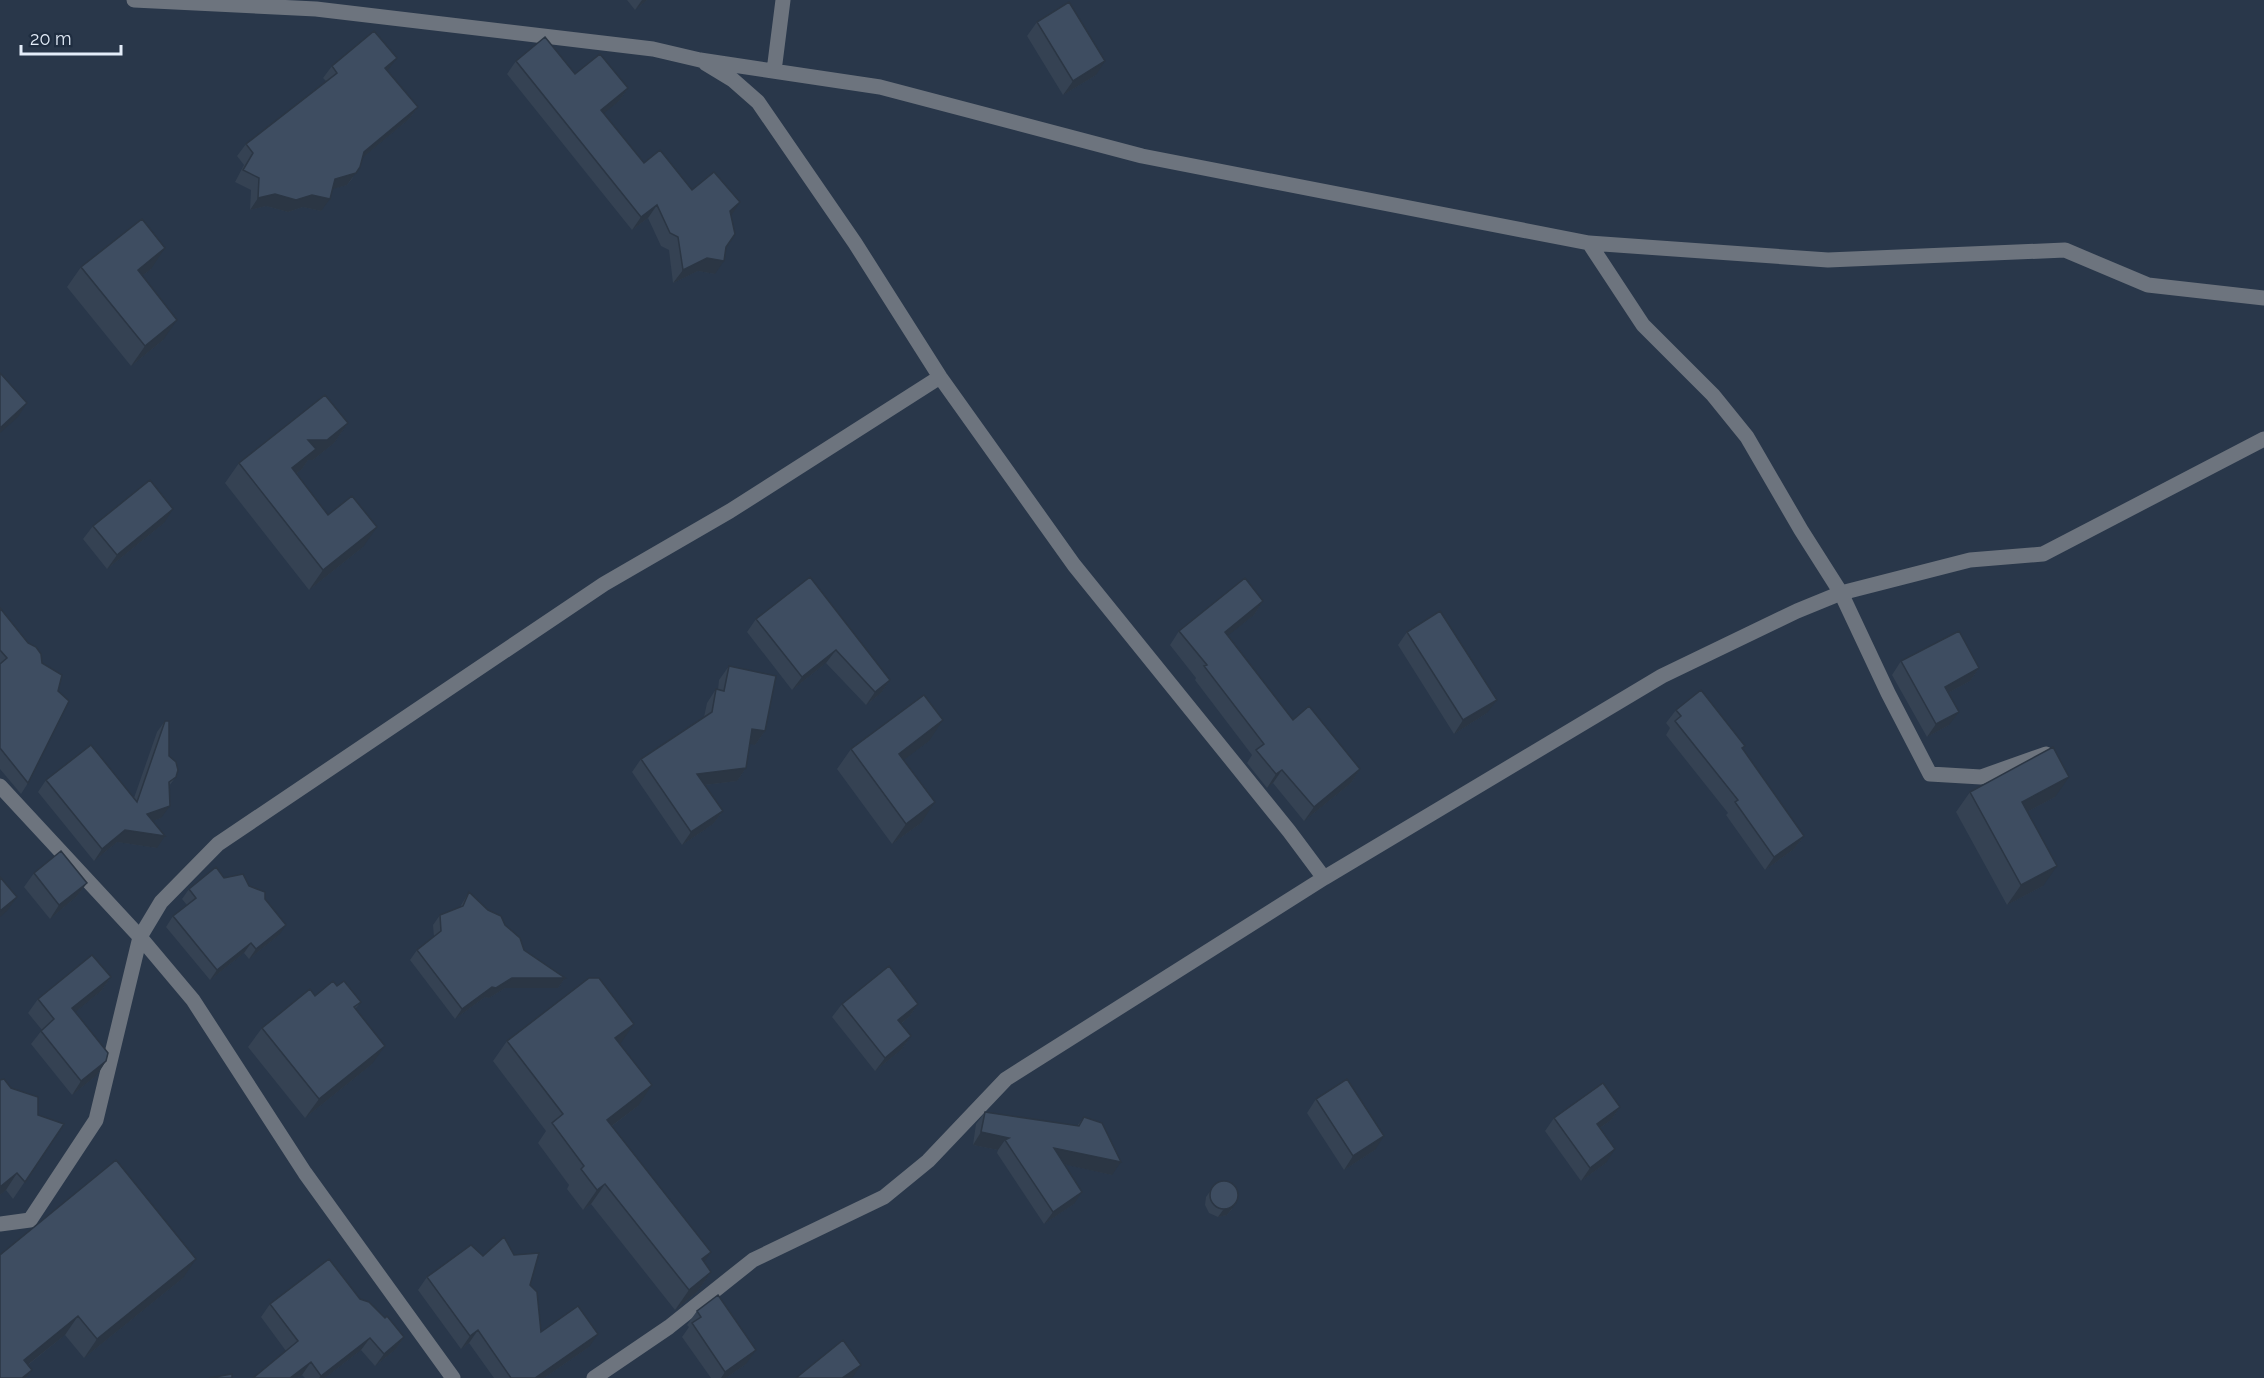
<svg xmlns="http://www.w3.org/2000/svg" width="2264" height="1378" font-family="Raleway,sans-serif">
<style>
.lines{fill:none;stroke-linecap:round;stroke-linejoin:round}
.street{stroke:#6d747e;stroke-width:15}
.wall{fill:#354253}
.shaded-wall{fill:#2b3644}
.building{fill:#3e4d61;stroke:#2b3644;stroke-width:1.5}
</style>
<rect width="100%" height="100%" fill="#29374a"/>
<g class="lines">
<path class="street" d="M 134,0 L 316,9 L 653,49 L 700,60 L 880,87 L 1142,156 L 1589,243 L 1828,260 L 2065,250 L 2148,285 L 2264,298
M 705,63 L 733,80 L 758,102 L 855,243 L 940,377 L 1074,565 L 1289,831 L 1324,878
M 774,71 L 783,0
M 1589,243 L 1643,325 L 1713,395 L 1747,437 L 1801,530 L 1841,593 L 1888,693 L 1930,774 L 1981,777 L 2046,754
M 0,786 L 140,937 L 193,1000 L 305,1173 L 453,1378
M 0,1224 L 30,1220 L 96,1120 L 140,937 L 161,902 L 218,844 L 604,584 L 730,511 L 940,377
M 594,1378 L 669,1327 L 753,1260 L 884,1197 L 928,1161 L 1006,1079 L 1324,878 L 1662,676 L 1797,611 L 1841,593 L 1970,560 L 2043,554 L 2264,439"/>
</g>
<path class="wall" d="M 627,0 L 647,0 L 635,10 Z
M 1037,22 L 1096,75 L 1063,95 L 1027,36 Z
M 516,61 L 575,74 L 628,88 L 619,101 L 603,113 L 644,163 L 692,190 L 731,215 L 726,247 L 715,274 L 698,271 L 673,283 L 669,250 L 661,246 L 648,218 L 632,230 L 507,74 Z
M 332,66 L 388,71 L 418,107 L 409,119 L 362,158 L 352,179 L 347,185 L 332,189 L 321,211 L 303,207 L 288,212 L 266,206 L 250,210 L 251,190 L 235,182 L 244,165 L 237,156 L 246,144 L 326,81 L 323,78 Z
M 81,267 L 151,269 L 142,276 L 163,340 L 131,366 L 67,287 Z
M 348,423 L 334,443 L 313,460 L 308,460 L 302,469 L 296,474 L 328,515 L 363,547 L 309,590 L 225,483 L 239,463 Z
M 164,523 L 107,569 L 83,539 L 93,526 Z
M 810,577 L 890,680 L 881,693 L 866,705 L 826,663 L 792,690 L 747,632 L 756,619 Z
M 1263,601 L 1254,615 L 1228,635 L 1293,720 L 1360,769 L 1351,783 L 1304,821 L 1273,783 L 1267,788 L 1247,763 L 1252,755 L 1195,680 L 1196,678 L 1170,645 L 1179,631 Z
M 0,608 L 28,783 L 21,794 L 0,769 Z
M 1407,632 L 1487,713 L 1454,734 L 1398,645 Z
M 1901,661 L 1979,668 L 1970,681 L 1948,693 L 1949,725 L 1927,737 L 1892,675 Z
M 729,666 L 765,731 L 755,745 L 750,743 L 746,768 L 737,781 L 705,785 L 723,811 L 713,824 L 682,845 L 632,772 L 641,759 L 704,717 L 707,703 L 716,689 L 718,690 L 719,680 Z
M 1676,710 L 1743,749 L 1804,836 L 1794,849 L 1765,870 L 1726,815 L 1728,813 L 1666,735 L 1670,728 L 1666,723 Z
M 165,721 L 169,756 L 176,777 L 169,786 L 161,818 L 152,821 L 157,848 L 117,842 L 94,861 L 38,792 L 46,780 L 134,798 L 157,732 Z
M 929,741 L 903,760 L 921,823 L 892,844 L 837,769 L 851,749 Z
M 1970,792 L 2055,797 L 2027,812 L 2043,886 L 2007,905 L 1956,812 Z
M 34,873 L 87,883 L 77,896 L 50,919 L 24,887 Z
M 224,878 L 249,886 L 265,899 L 279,935 L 249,959 L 244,953 L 210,980 L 166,927 L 173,916 L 187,905 L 182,899 L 189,889 Z
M 469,892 L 505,925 L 524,950 L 565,978 L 558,988 L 505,988 L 489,998 L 485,997 L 455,1019 L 410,960 L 417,950 L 434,937 L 433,925 L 440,915 L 460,907 Z
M 111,977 L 101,991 L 75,1012 L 106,1061 L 97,1075 L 72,1095 L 31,1044 L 42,1030 L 28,1013 L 38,999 Z
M 337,986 L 361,1002 L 355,1009 L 372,1064 L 305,1118 L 248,1047 L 262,1028 L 315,996 Z
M 842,1004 L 918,1004 L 909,1017 L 901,1024 L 911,1036 L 901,1050 L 875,1071 L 832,1017 Z
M 507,1041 L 620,1044 L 638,1106 L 612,1126 L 711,1272 L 697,1292 L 675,1310 L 591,1204 L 583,1210 L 567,1189 L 569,1185 L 538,1143 L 546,1131 L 493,1061 Z
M 0,1080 L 11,1088 L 38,1115 L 64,1124 L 13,1199 L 6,1190 L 0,1195 Z
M 1316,1099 L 1375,1150 L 1344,1170 L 1307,1113 Z
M 1620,1107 L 1611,1120 L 1600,1128 L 1606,1163 L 1581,1181 L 1545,1131 L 1554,1118 Z
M 985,1112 L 1077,1126 L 1084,1117 L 1112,1175 L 1064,1164 L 1074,1204 L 1044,1224 L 997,1153 L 998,1150 L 973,1145 L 976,1124 Z
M 1211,1190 L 1232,1209 L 1227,1215 L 1218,1217 L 1209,1213 L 1205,1205 L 1206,1197 Z
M 0,1255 L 183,1278 L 84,1358 L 65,1335 L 28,1365 L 32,1370 L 26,1378 L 0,1378 Z
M 483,1256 L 530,1285 L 541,1332 L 589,1347 L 544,1378 L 494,1378 L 469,1343 L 461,1349 L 418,1290 L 427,1277 Z
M 360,1299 L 404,1337 L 396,1349 L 375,1366 L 361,1350 L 325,1378 L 305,1378 L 302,1375 L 298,1378 L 253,1378 L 286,1351 L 261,1317 L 270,1304 Z
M 697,1311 L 746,1364 L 726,1378 L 711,1378 L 682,1337 L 689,1327 L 687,1325 Z"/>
<path class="shaded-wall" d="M 642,0 L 647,0 L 635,10 Z
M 397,58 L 388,70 L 377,80 L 385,68 Z
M 1105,61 L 1096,75 L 1063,95 L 1073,81 Z
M 628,88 L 619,101 L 592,123 L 601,110 Z
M 418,107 L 409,119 L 355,164 L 364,152 Z
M 360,167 L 347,185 L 326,191 L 335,179 Z
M 275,194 L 312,195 L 330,199 L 321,211 L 303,207 L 288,212 L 266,206 L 250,210 L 258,198 Z
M 740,202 L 731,216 L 730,211 Z
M 657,205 L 648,218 L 632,230 L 641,217 Z
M 165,248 L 151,269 L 124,290 L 138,270 Z
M 707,258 L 724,261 L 715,274 L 698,271 L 673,283 L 683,270 Z
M 177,320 L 163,340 L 131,366 L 145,346 Z
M 27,403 L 18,417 L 0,433 L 0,428 Z
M 348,423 L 334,443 L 313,460 L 308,460 L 302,469 L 278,488 L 292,468 L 308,440 Z
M 173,509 L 164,523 L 107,569 L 117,555 Z
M 377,527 L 363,547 L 309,590 L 323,570 Z
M 1263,601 L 1254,615 L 1216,645 L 1225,632 Z
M 836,650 L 826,663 L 792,690 L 802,677 Z
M 1979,668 L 1970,681 L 1935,700 L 1945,687 Z
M 890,680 L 881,693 L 866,705 L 875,692 Z
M 1497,700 L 1487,713 L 1454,734 L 1463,720 Z
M 1959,712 L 1949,725 L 1927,737 L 1936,724 Z
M 943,720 L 929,741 L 885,774 L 899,754 Z
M 752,729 L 765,731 L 755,745 L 743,742 Z
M 746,768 L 737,781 L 688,787 L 697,774 Z
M 1360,769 L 1351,783 L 1304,821 L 1314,807 Z
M 1282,770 L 1273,783 L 1267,788 L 1276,774 Z
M 2069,777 L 2055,797 L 2008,822 L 2022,802 Z
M 935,802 L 921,823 L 892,844 L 906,824 Z
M 170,806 L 161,818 L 139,826 L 147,814 Z
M 723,811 L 713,824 L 682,845 L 691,832 Z
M 125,830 L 165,836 L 157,848 L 117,842 L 94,861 L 102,849 Z
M 1804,836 L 1794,849 L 1765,870 L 1774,857 Z
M 2057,866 L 2043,886 L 2007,905 L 2021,885 Z
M 87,883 L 77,896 L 50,919 L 59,905 Z
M 17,897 L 7,911 L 0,917 L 0,911 Z
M 286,925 L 279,935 L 249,959 L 256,949 Z
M 251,943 L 244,953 L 210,980 L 217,970 Z
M 111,977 L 101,991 L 63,1022 L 72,1008 Z
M 512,978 L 565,978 L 558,988 L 505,988 L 489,998 L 485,997 L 455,1019 L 462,1009 L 492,987 Z
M 918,1004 L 909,1017 L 888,1034 L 898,1020 Z
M 634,1024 L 620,1044 L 615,1038 Z
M 911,1036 L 901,1050 L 875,1071 L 885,1058 Z
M 385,1046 L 372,1064 L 305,1118 L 319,1099 Z
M 106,1061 L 97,1075 L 72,1095 L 81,1081 Z
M 652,1085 L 638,1106 L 593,1140 L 607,1120 Z
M 1620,1107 L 1611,1120 L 1587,1137 L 1597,1124 Z
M 981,1132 L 1009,1138 L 1005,1140 L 998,1150 L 973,1145 Z
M 1384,1136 L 1375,1150 L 1344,1170 L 1353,1156 Z
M 1054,1148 L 1121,1162 L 1112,1175 L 1045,1160 Z
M 1615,1149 L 1606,1163 L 1581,1181 L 1590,1168 Z
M 17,1173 L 6,1190 L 0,1195 L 0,1187 Z
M 605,1184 L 591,1204 L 583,1210 L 597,1190 Z
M 1082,1192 L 1074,1204 L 1044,1224 L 1053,1212 Z
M 1237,1202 L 1227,1215 L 1218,1217 L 1223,1210 Z
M 711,1252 L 697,1272 L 702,1259 Z
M 196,1259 L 183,1278 L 84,1358 L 97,1339 Z
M 711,1272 L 697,1292 L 675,1310 L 689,1290 Z
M 78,1316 L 65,1335 L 11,1378 L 24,1360 Z
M 478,1330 L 469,1343 L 461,1349 L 470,1336 Z
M 598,1334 L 589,1347 L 544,1378 L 535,1378 Z
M 404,1337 L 396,1349 L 375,1366 L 384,1354 Z
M 370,1338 L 361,1350 L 325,1378 L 319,1378 L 321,1376 Z
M 756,1350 L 746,1364 L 726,1378 L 721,1378 L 725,1372 Z
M 311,1362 L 302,1375 L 298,1378 L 290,1378 Z
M 861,1365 L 852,1378 L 842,1378 Z
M 32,1370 L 26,1378 L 22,1378 Z"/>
<path class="building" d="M 1069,2 L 1105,61 L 1073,81 L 1037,22 Z
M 374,31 L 397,58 L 385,68 L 418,107 L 364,152 L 360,167 L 356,173 L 335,179 L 330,199 L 312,195 L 296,200 L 275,194 L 258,198 L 259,178 L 243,170 L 253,153 L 246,144 L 337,73 L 332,66 Z
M 545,37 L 575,74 L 600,54 L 628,88 L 601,110 L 644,163 L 660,150 L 692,190 L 714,172 L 740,202 L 730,211 L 735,234 L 726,247 L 724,261 L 707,258 L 683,270 L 678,237 L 670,233 L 657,205 L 641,217 L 516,61 Z
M 142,219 L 165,248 L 138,270 L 177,320 L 145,346 L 81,267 Z
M 0,373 L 27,403 L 0,428 Z
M 325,395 L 348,423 L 327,440 L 308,440 L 316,449 L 292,468 L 328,515 L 352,496 L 377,527 L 323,570 L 239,463 Z
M 150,480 L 173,509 L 117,555 L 93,526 Z
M 810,577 L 890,680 L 875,692 L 836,650 L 802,677 L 756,619 Z
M 1245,578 L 1263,601 L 1225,632 L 1293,720 L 1309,706 L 1360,769 L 1314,807 L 1282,770 L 1276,774 L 1256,750 L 1264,744 L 1204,666 L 1207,665 L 1179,631 Z
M 0,608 L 28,643 L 36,647 L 41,654 L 42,663 L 62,675 L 58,691 L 69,701 L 28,783 L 0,748 L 0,664 L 7,658 L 0,650 Z
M 1440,611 L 1497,700 L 1463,720 L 1407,632 Z
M 1959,631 L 1979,668 L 1945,687 L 1959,712 L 1936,724 L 1901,661 Z
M 729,666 L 776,676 L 765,731 L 752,729 L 746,768 L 697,774 L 723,811 L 691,832 L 641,759 L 712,712 L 716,689 L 724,691 Z
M 1701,690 L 1745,746 L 1742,748 L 1804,836 L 1774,857 L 1735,802 L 1738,800 L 1675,721 L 1681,716 L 1676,710 Z
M 924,695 L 943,720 L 899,754 L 935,802 L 906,824 L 851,749 Z
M 165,721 L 169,721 L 169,756 L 176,762 L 178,770 L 176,777 L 169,782 L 170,806 L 147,814 L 165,836 L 125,830 L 102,849 L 46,780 L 91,745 L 137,802 Z
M 2053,747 L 2069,777 L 2022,802 L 2057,866 L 2021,885 L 1970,792 Z
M 61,851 L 87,883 L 59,905 L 34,873 Z
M 216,867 L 224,878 L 243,874 L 249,886 L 265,892 L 265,899 L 286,925 L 256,949 L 251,943 L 217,970 L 173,916 L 196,898 L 189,889 Z
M 0,877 L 17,897 L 0,911 Z
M 469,892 L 488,910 L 501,916 L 505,925 L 520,938 L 524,950 L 565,978 L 512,978 L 496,988 L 492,987 L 462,1009 L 417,950 L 441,931 L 440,915 L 463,906 Z
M 92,955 L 111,977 L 72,1008 L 108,1053 L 106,1061 L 81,1081 L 41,1031 L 54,1019 L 38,999 Z
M 889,966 L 918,1004 L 898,1020 L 911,1036 L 885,1058 L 842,1004 Z
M 589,978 L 599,978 L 634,1024 L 615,1038 L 652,1085 L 607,1120 L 711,1252 L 702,1259 L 711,1272 L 689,1290 L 605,1184 L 597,1190 L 581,1169 L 584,1166 L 552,1123 L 563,1114 L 507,1041 Z
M 333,981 L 337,986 L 344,981 L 361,1002 L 354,1007 L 385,1046 L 319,1099 L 262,1028 L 310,989 L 315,996 Z
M 4,1079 L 11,1088 L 38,1097 L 38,1115 L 64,1124 L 25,1182 L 17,1173 L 0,1187 L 0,1080 Z
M 1347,1079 L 1384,1136 L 1353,1156 L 1316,1099 Z
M 1603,1083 L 1620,1107 L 1597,1124 L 1615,1149 L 1590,1168 L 1554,1118 Z
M 985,1112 L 1079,1126 L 1084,1117 L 1102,1123 L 1121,1162 L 1054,1148 L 1082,1192 L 1053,1212 L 1005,1140 L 1009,1138 L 981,1132 Z
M 116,1160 L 196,1259 L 97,1339 L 78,1316 L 24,1360 L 32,1370 L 22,1378 L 0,1378 L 0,1255 Z
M1210 1195a14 14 0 1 1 28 0a14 14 0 1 1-28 0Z
M 504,1237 L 514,1255 L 539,1253 L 530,1285 L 537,1292 L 541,1332 L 578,1306 L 598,1334 L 535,1378 L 511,1378 L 478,1330 L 470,1336 L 427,1277 L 471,1245 L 483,1256 Z
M 329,1259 L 360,1299 L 369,1302 L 385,1318 L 387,1316 L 404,1337 L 384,1354 L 370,1338 L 321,1376 L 311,1362 L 290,1378 L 253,1378 L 298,1341 L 270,1304 Z
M 718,1295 L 756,1350 L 725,1372 L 692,1323 L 701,1317 L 697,1311 Z
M 843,1340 L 861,1365 L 842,1378 L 796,1378 Z
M 232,1374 L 232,1378 L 209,1378 Z"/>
<path d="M21 45v9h100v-9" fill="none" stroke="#e4edf9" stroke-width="3"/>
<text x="30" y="45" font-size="18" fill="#e4edf9" stroke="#1f2d40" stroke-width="4.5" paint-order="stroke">20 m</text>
</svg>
